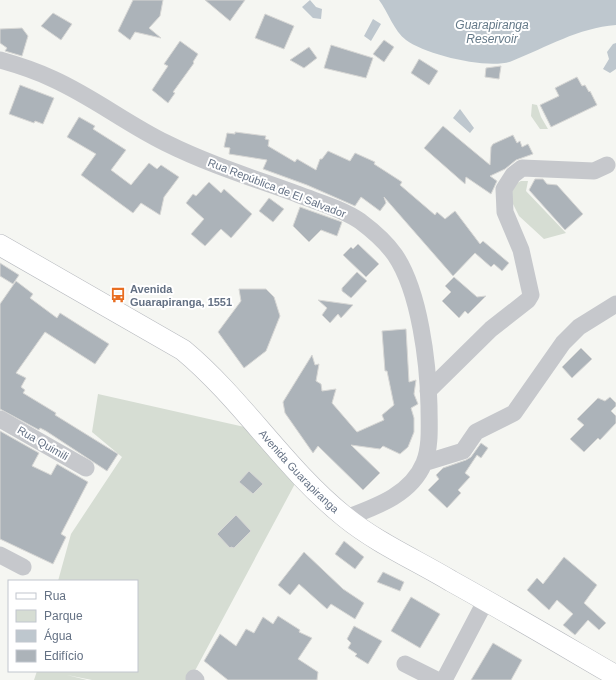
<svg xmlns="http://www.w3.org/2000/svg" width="616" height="680" font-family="Helvetica,sans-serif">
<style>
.green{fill:#d6ddd3}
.water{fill:#bec7ce}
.building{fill:#acb3b9;stroke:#d7d7d5}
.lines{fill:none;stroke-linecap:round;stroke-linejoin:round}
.major-casing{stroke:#b6b9be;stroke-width:22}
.minor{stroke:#c6c8cc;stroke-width:17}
.major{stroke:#fff;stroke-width:21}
.labels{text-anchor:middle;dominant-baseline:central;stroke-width:4;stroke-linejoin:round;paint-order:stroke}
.street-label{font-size:11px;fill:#647184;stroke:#fff}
.poi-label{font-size:11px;font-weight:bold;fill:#647184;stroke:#fff;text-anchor:start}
.water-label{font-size:12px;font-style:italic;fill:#647988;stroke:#fff}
</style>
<rect width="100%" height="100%" fill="#f5f6f2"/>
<path class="green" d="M 532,104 L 537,105 L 541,117 L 548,129 L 540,129 L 531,116 Z
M 521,181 L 528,181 L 526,191 L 566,233 L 544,239 L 519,216 L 509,196 L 511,186 Z
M 98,394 L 249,428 L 297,480 L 190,680 L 92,680 L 67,675 L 87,680 L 34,680 L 37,671 L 137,671 L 137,581 L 58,581 L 71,534 L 122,457 L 92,432 Z"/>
<path class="water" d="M 310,0 L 316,7 L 322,9 L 321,19 L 313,18 L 302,7 Z
M 379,0 L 616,0 L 616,25 C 578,28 547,47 512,61 C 489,70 426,55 406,40 C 394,31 388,12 379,0 Z
M 373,19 L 381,24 L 371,41 L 364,36 Z
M 616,43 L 616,69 L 610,73 L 603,69 L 609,59 L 607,52 L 613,44 Z
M 460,109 L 474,128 L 470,133 L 453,118 Z"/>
<path class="building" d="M 133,0 L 163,0 L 160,16 L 149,28 L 161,38 L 135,32 L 130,40 L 118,31 Z
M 205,0 L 245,0 L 230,21 Z
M 53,13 L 72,24 L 61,40 L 41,26 Z
M 265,14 L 294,26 L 284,49 L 255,38 Z
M 22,28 L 28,36 L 22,56 L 5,51 L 7,48 L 0,43 L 0,29 Z
M 384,40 L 394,47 L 384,62 L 373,54 Z
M 180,41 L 198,54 L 193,62 L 194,63 L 173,92 L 175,93 L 168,103 L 152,90 L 168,66 L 164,64 Z
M 331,45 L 373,58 L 366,78 L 324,68 Z
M 309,47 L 317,58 L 304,68 L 290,60 Z
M 419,59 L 438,71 L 429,85 L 411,73 Z
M 501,66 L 499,79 L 485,77 L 486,68 Z
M 577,77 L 582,86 L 585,85 L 589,92 L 590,91 L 597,105 L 551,127 L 540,105 L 559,96 L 555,88 Z
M 20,85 L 54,98 L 43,124 L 35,121 L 34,123 L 9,114 Z
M 79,117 L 95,126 L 93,129 L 126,150 L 111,170 L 131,185 L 149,163 L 157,169 L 161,165 L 179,177 L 164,197 L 160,215 L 141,203 L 133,213 L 81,175 L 96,154 L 67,137 Z
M 443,126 L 490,165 L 491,147 L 493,144 L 513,135 L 517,143 L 520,141 L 522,147 L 528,144 L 533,154 L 516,160 L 505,169 L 490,176 L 497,181 L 491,194 L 466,177 L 465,184 L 424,148 Z
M 235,132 L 266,136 L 265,139 L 269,140 L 268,146 L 295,162 L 297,159 L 316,170 L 320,159 L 322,159 L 328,151 L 350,161 L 355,153 L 375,162 L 374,164 L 402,182 L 400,185 L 435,215 L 437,212 L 445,219 L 455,211 L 480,244 L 483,241 L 509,263 L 502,271 L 494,264 L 491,267 L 475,253 L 453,276 L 384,197 L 386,203 L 380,211 L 361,197 L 355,206 L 307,185 L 263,169 L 267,160 L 229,154 L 230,148 L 224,147 L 227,133 L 235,134 Z
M 535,179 L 543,179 L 547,184 L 557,185 L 583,214 L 565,230 L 529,190 Z
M 209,182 L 221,193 L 224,189 L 252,214 L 231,238 L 221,229 L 205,246 L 191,234 L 204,219 L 186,203 L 193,194 L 196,196 Z
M 269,198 L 284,209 L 273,222 L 259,211 Z
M 300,207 L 342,222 L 337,236 L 321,230 L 309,242 L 293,226 Z
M 358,244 L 379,264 L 366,277 L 343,255 L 351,247 L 353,249 Z
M 0,263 L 19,275 L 13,284 L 0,276 Z
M 357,272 L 367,281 L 351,298 L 342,291 L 342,288 Z
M 454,277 L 477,297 L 486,296 L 468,314 L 465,311 L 459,318 L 442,301 L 451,292 L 445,286 Z
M 16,281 L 33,294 L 30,298 L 57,318 L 60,313 L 109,344 L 95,364 L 45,332 L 16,373 L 26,378 L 21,387 L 25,390 L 23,393 L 56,413 L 55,415 L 118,454 L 107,471 L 46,431 L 40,428 L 39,430 L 0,409 L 0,304 Z
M 239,289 L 266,289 L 274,297 L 280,316 L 266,351 L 244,368 L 218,332 L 241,301 Z
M 318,300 L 347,304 L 353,305 L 341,318 L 338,314 L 330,323 L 322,315 L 327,308 Z
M 406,329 L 409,382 L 416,380 L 414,394 L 418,404 L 411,408 L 414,418 L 414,432 L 408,447 L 400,454 L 383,446 L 380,449 L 351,445 L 380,473 L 363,490 L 318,446 L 313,453 L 285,413 L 283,402 L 312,355 L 315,365 L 319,364 L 316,381 L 321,384 L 322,391 L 336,389 L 332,403 L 357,432 L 384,420 L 382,415 L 394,405 L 387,371 L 385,371 L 382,331 Z
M 581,348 L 592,359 L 572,378 L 562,367 Z
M 610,397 L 616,403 L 616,406 L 611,411 L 616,416 L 616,423 L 600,440 L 598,438 L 584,452 L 570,439 L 584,425 L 577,419 L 598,398 L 605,401 Z
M 0,431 L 39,453 L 32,466 L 51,475 L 57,464 L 88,482 L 61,534 L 66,537 L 53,564 L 0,539 Z
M 481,443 L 488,448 L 481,458 L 477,455 L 465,473 L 470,477 L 458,490 L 461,493 L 447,508 L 428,490 L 439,479 L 436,475 L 443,468 L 466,460 L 471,457 Z
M 249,471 L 263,484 L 253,494 L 239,482 Z
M 236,515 L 251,531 L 234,548 L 231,547 L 230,548 L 217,534 Z
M 344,541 L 364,557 L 355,569 L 335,554 Z
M 304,552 L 343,589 L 364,603 L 355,619 L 331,604 L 327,609 L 299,584 L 290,595 L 278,585 Z
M 564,557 L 597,585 L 584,603 L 606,623 L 599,630 L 588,620 L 575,635 L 563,625 L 573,614 L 557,600 L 549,610 L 527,590 L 537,578 L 543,584 Z
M 383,572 L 404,582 L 400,591 L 377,582 Z
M 411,597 L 440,614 L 420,648 L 391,631 Z
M 278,616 L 300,630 L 299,632 L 312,638 L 298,659 L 318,672 L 317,680 L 228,680 L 204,661 L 220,634 L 236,646 L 246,629 L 254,633 L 263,617 L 273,624 Z
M 354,626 L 382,641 L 368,664 L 355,656 L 357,654 L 348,648 L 351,643 L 347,639 Z
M 493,643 L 522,660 L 511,680 L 471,680 Z"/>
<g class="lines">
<defs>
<g id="major">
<path id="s1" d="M 0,245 L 183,350 C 243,400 284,468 345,517 C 377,543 416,560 451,581 C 507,612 561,644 616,676"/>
</g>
</defs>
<use href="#major" class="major-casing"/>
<path class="minor" d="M 0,60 C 18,65 36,71 53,79 C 93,97 127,124 166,143 C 208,164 253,178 297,194 C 317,202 341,208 360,221 C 372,230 386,242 395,255 C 420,292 428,363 429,406 C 429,424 431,446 424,463 C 411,495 375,507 346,518
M 428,391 L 491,329 L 528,300 L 531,295 L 521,250 L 505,212 L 504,189 L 513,175 L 522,168 L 594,171 L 607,165
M 0,419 L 86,468
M 424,463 L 463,451 L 476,432 L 514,413 L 563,343 L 579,327 L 616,304
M 0,555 L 23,567
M 405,664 L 437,680
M 194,678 L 196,680
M 444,680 L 486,600"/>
<use href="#major" class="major"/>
</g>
<defs>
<symbol id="bus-bare" viewBox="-9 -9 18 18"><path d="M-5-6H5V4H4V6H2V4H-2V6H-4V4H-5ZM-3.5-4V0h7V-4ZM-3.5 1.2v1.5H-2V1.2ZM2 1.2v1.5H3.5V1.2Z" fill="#e86d20" stroke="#fff" stroke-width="2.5" paint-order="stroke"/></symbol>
</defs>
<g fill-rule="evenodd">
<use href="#bus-bare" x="107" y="284" width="22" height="22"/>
</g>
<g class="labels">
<g class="street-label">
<text transform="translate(277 188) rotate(21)">Rua República de El Salvador</text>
<text transform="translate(43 443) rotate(30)">Rua Quimili</text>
<text stroke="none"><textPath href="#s1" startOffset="379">Avenida Guarapiranga</textPath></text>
</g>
<g class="poi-label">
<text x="130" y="289">Avenida<tspan x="130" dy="13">Guarapiranga, 1551</tspan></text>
</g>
<g class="water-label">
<text x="492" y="25">Guarapiranga<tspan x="492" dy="14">Reservoir</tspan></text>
</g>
</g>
<rect x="8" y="580" width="130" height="92" fill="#ffffff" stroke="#c1c6ce"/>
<rect x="16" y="593" width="20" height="6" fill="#ffffff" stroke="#c1c6ce"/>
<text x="44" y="600" font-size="12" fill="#647184">Rua</text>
<rect x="16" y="610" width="20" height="12" fill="#d6ddd3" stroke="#c1c6ce"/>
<text x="44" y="620" font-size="12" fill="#647184">Parque</text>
<rect x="16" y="630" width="20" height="12" fill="#bec7ce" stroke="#c1c6ce"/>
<text x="44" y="640" font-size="12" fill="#647184">Água</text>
<rect x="16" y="650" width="20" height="12" fill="#acb3b9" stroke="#c1c6ce"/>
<text x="44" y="660" font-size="12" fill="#647184">Edifício</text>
</svg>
